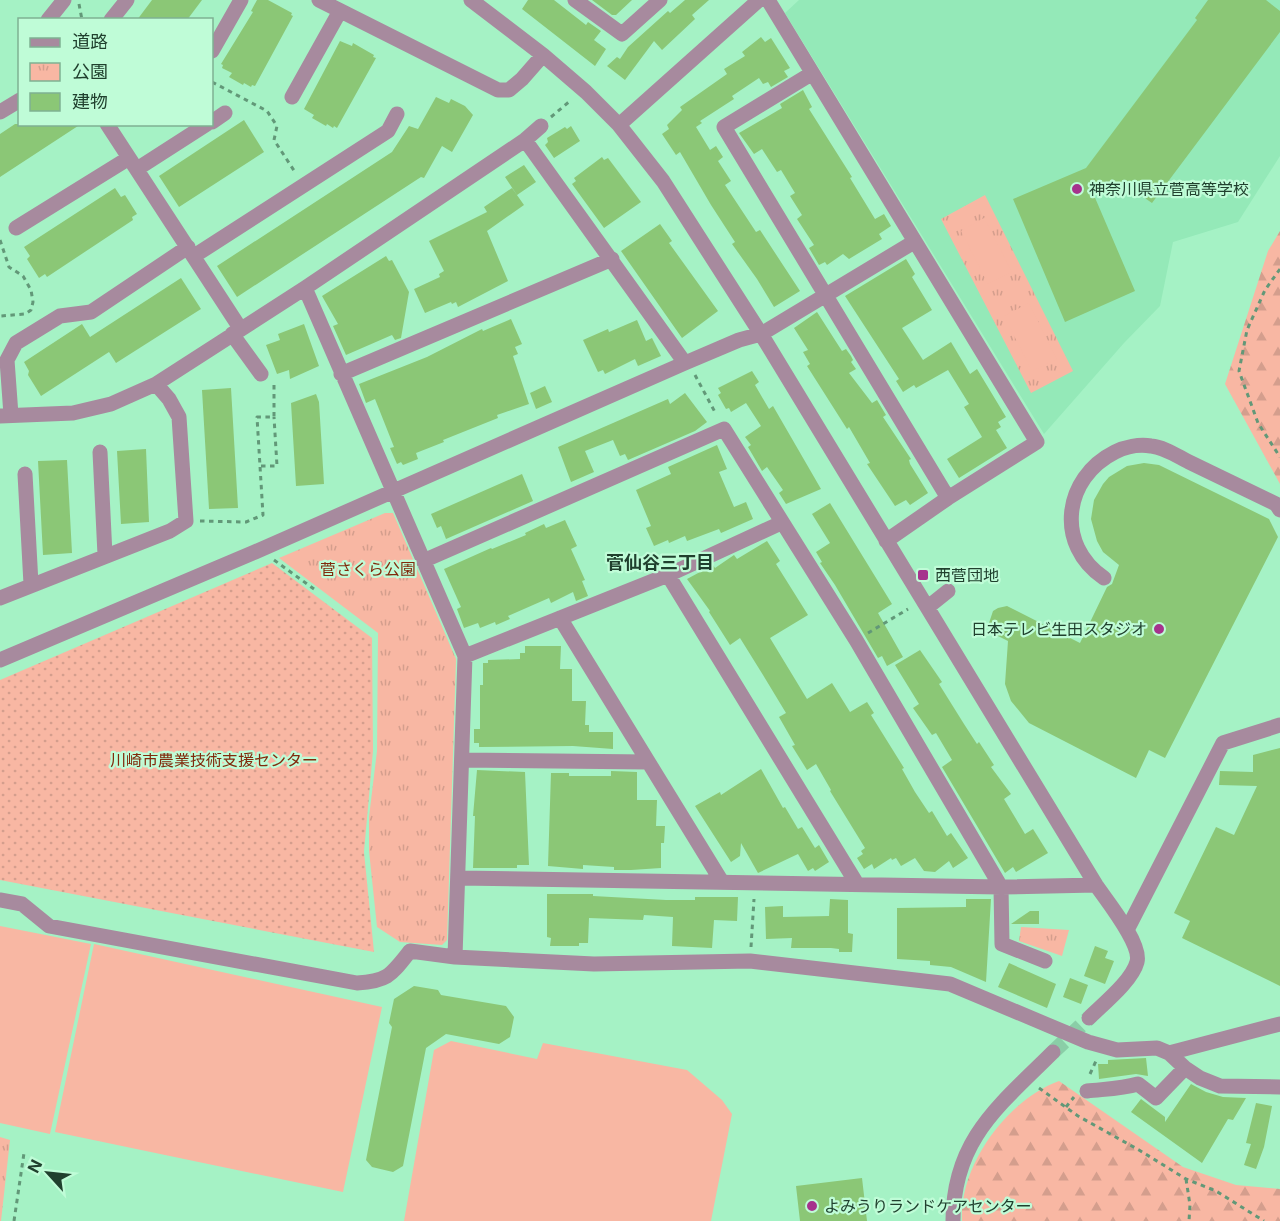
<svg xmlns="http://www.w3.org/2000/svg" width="1280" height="1221" font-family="Inter,'Noto Sans JP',sans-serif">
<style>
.built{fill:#94e9b8}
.grass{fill:url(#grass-dots)}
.forest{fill:url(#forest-firs)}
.park{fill:url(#park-tufts)}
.pitch{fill:#f8b7a3}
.building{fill:#8bc776}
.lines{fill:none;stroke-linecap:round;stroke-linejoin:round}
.minor-tunnel{stroke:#8acea7;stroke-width:15;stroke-dasharray:15 8;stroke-linecap:butt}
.path{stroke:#629878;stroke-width:3;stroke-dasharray:4.5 4.5;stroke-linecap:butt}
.minor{stroke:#a78a9e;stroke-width:15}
.poi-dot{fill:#a6338d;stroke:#bffcd7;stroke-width:2}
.labels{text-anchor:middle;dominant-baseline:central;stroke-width:4.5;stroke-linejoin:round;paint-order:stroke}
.poi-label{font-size:16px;fill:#20402e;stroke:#bffcd7;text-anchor:start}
.park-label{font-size:16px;fill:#812a0c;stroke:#bffcd7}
.neighbourhood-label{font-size:18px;font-weight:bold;fill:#20402e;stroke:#bffcd7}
</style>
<defs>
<pattern id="grass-dots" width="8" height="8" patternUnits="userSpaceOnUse" patternTransform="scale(1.5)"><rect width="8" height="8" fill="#f8b7a3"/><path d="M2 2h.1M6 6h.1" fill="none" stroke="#d49e8d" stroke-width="1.8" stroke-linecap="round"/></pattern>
<pattern id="forest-firs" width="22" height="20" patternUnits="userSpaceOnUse" patternTransform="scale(1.5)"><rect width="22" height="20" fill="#f8b7a3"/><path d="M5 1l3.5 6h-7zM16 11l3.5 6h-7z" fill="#d49e8d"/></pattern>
<pattern id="park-tufts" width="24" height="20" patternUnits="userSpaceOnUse" patternTransform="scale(1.5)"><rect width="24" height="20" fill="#f8b7a3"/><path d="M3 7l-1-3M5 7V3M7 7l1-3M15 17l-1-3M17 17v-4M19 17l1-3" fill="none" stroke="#d49e8d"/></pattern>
</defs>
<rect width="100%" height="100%" fill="#a5f2c5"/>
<path class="built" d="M 799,0 L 1280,0 L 1280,156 L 1238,222 L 1173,242 L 1160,306 L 1124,343 L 1044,434 L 785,13 Z"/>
<path class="grass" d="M 272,563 L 372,638 L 373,751 L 364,852 L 374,952 L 0,880 L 0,680 Z"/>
<path class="forest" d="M 1280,231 L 1280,484 L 1225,384 L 1268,251 Z
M 1059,1081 L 1183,1167 L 1236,1185 L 1280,1189 L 1280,1221 L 962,1221 C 959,1165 1007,1100 1059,1081 Z"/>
<path class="park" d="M 985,195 L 1073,371 L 1031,393 L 941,219 Z
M 385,513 L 393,513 L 456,659 L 447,940 L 442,945 L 400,942 L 377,927 L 369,851 L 369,817 L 377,751 L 378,633 L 279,558 Z
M 1021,927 L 1069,930 L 1062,956 L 1019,941 Z
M 0,1137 L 10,1140 L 1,1221 L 0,1221 Z"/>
<path class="pitch" d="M 984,218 L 1012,272 L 988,284 L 961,231 Z
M 1029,303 L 1057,359 L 1032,371 L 1004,316 Z
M 0,926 L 91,944 L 50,1134 L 0,1123 Z
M 94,944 L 382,1007 L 343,1192 L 55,1132 Z
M 451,1041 L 537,1059 L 543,1043 L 687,1070 L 722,1100 L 732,1114 L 711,1221 L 404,1221 L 434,1050 Z"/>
<path class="building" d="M 152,0 L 202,0 L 187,20 L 137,20 Z
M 257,0 L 268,0 L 292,13 L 291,15 L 293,16 L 255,86 L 252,85 L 251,87 L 244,83 L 243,85 L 229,77 L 232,73 L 222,68 L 223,65 L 221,64 L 253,12 L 251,11 Z
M 528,0 L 554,0 L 586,25 L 588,22 L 601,31 L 594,40 L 606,49 L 595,66 L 522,9 Z
M 592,0 L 632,0 L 616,15 L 612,15 Z
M 685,0 L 709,0 L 692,15 L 695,19 L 662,50 L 654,41 L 625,80 L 607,66 L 617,57 L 620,59 L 628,47 L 668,11 L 670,13 Z
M 1208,0 L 1266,0 L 1280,11 L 1280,32 L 1152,203 L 1136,192 L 1132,196 L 1112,180 L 1106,191 L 1093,193 L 1135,291 L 1065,322 L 1013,199 L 1086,168 L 1197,20 L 1195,18 Z
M 761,37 L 765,42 L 771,38 L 790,68 L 784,71 L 788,77 L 771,87 L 768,82 L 763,84 L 759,78 L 732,96 L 734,99 L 700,121 L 702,123 L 696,127 L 710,150 L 716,146 L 723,157 L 718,161 L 731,181 L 725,185 L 756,232 L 760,230 L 800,291 L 774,307 L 757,279 L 732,244 L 735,242 L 711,205 L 680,152 L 676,155 L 662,134 L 669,129 L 667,125 L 682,110 L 680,107 L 727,74 L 724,69 L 745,56 L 742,52 Z
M 340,41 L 352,46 L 353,43 L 374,55 L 373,57 L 376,58 L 337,128 L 334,126 L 333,128 L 327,124 L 326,126 L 312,118 L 314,115 L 304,109 Z
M 803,90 L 812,107 L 809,109 L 852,177 L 850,178 L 875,219 L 884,214 L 891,226 L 879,234 L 882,239 L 849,259 L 843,254 L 827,265 L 825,262 L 819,265 L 809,248 L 814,245 L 797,219 L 802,215 L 790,196 L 795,193 L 781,170 L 777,172 L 762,149 L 754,154 L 739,133 L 782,108 L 780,104 Z
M 436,97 L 449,103 L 451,99 L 465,106 L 473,115 L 452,152 L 442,146 L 424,178 L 421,177 L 237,297 L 217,266 L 392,152 L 409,126 L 418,129 Z
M 244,120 L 264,152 L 179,207 L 159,176 Z
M 15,124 L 81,124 L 0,177 L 0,134 Z
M 571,126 L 580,141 L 554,158 L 545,145 L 548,142 L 547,138 L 565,127 L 567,129 Z
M 602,157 L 604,160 L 608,158 L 641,202 L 604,228 L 572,184 L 576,181 L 574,178 Z
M 524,165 L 536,182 L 517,195 L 505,177 Z
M 115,188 L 121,197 L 125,195 L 137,214 L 132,217 L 133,220 L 47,277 L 45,274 L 39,278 L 27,259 L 30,256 L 24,247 Z
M 512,188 L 524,205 L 487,231 L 508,281 L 458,307 L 456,302 L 452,304 L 451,302 L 425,313 L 414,289 L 440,277 L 439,274 L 444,271 L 429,241 L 487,212 L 484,207 Z
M 660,224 L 672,241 L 669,243 L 718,311 L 682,338 L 621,251 Z
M 386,256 L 389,261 L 392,260 L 409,292 L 401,338 L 395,340 L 392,335 L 346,355 L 333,326 L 338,324 L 322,296 Z
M 906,259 L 915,274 L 912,277 L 932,310 L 902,328 L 923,360 L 951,342 L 970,374 L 977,369 L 1006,417 L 998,422 L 1001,427 L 996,430 L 1007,448 L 959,478 L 947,459 L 982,437 L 964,407 L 969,404 L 948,370 L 916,388 L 914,385 L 903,392 L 896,381 L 899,379 L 845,296 Z
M 181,278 L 201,309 L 116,363 L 109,352 L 41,396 L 28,375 L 29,371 L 24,362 L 82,324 L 90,337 Z
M 817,312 L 842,351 L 846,349 L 851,356 L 853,360 L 851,362 L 856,369 L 849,373 L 872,403 L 877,400 L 886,415 L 883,417 L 911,459 L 909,460 L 910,464 L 928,493 L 910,505 L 906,500 L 895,506 L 867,464 L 870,463 L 849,427 L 847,429 L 807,366 L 810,364 L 803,352 L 808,350 L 794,328 Z
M 511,319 L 522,344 L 515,347 L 518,354 L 513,356 L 529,404 L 497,415 L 498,418 L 443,440 L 444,442 L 416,453 L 418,459 L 403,465 L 401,462 L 397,464 L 390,448 L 394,447 L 375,399 L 366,403 L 359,384 L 427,357 L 482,329 L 483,331 Z
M 637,320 L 646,341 L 652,338 L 661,356 L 638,366 L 635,359 L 605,374 L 603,370 L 598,372 L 583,340 L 608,329 L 609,332 Z
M 304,324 L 319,366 L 290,379 L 289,370 L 277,374 L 266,345 L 280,340 L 278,334 Z
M 752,371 L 759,382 L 755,385 L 769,409 L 773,406 L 821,489 L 786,504 L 779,493 L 783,490 L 767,467 L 762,471 L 748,447 L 751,445 L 745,437 L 761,426 L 746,403 L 731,412 L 729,408 L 726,409 L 718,395 L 721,393 L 718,388 Z
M 545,386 L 552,402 L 536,409 L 530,393 Z
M 231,388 L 238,508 L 209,509 L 202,390 Z
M 685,393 L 707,422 L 695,431 L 628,460 L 625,454 L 620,456 L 613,440 L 585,451 L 594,472 L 571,482 L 558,447 L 668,399 L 670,404 Z
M 316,394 L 319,402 L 324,484 L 296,486 L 291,403 Z
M 717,445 L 727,469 L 719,472 L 734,507 L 746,502 L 753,519 L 721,533 L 719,529 L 687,541 L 685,536 L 669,543 L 668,540 L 654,546 L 646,528 L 651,526 L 636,490 L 671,474 L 668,467 Z
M 146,449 L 149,522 L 121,524 L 117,451 Z
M 67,460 L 72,553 L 43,555 L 38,461 Z
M 1144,463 L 1159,465 L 1269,519 L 1278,537 L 1165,758 L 1149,750 L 1136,778 L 1029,723 L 1011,701 L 1005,684 L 1008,641 L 992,633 L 989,623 L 993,611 L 998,608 L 1007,606 L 1080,643 L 1107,587 L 1112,584 L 1119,565 L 1103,552 L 1097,541 L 1091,519 L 1094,500 L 1103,484 L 1109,477 L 1127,466 Z
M 522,474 L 533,501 L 446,539 L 441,526 L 437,528 L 431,514 Z
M 830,503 L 892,604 L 878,613 L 903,657 L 887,666 L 882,656 L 878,658 L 835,585 L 820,563 L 822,562 L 816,552 L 830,543 L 812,514 Z
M 565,520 L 577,546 L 571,549 L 585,580 L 582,581 L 588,596 L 576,601 L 573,592 L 551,603 L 549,598 L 508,616 L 510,619 L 496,625 L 495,622 L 480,628 L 478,623 L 464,628 L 457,609 L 461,607 L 444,569 L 491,548 L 492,549 L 526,535 L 525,533 L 544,524 L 546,528 Z
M 767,541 L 780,561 L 776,564 L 808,615 L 770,638 L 807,699 L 832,683 L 850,712 L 867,702 L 874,713 L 871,715 L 904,768 L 902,769 L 915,792 L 929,813 L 932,811 L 947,836 L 951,833 L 968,858 L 953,868 L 949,861 L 935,872 L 924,871 L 915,858 L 901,866 L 896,858 L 892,860 L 891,858 L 874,869 L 872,864 L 864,869 L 857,858 L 863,854 L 861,851 L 865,848 L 830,791 L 831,790 L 816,764 L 807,770 L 792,746 L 795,745 L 779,717 L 786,713 L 763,675 L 740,638 L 730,645 L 709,612 L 710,611 L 687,579 L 713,565 L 715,568 L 734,555 L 737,559 Z
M 525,646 L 561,646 L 560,669 L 572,669 L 572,701 L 586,701 L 585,725 L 589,725 L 589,732 L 613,732 L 613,749 L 573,746 L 479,747 L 479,743 L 474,743 L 474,729 L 480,729 L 480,685 L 483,685 L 483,663 L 488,663 L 488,660 L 520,659 L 520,653 L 525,653 Z
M 920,650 L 942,682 L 939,684 L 964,724 L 977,744 L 979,742 L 994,765 L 991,767 L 1011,794 L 1004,799 L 1025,834 L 1033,829 L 1048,853 L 1016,872 L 1013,867 L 1005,873 L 942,767 L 952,760 L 936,733 L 932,735 L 913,708 L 919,704 L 895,665 Z
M 1280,748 L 1280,986 L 1182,938 L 1190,921 L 1174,913 L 1216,827 L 1234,835 L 1257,786 L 1219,785 L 1220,771 L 1253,772 L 1253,755 Z
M 761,769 L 783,808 L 785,807 L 798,829 L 802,827 L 815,848 L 819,845 L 829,862 L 815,871 L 813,868 L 808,871 L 798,854 L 758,873 L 741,843 L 740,856 L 731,862 L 695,806 L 720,792 L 721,795 Z
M 477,770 L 525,772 L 529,865 L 517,865 L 517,868 L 473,868 L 475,816 L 473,816 Z
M 611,771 L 637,772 L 637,800 L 657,800 L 656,826 L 665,826 L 664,843 L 661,843 L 661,868 L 631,870 L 614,870 L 614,867 L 583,865 L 583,869 L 548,866 L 551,773 L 569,773 L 569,776 L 611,776 Z
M 547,894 L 593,894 L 593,896 L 666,900 L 695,900 L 695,897 L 738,897 L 737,921 L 714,920 L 712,948 L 672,946 L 673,917 L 644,915 L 643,920 L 589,918 L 588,943 L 579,943 L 579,946 L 550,946 L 551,938 L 547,937 Z
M 830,899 L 848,900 L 848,933 L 853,934 L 852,952 L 839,952 L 839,949 L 831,948 L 791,948 L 792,938 L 766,939 L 765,907 L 783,906 L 783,917 L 829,916 Z
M 966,899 L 991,899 L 986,982 L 951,967 L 930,965 L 930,961 L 897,959 L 897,908 L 966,907 Z
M 1030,911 L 1039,911 L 1039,924 L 1011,924 Z
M 1095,946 L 1108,951 L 1105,958 L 1114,961 L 1105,984 L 1084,976 Z
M 1009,963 L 1056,984 L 1047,1008 L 998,987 Z
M 1070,978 L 1088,985 L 1081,1004 L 1063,997 Z
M 414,986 L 438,990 L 441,995 L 506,1006 L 514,1017 L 510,1037 L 499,1044 L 446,1034 L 426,1048 L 403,1166 L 393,1172 L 372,1167 L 366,1160 L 392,1027 L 389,1023 L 394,999 Z
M 1146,1058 L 1148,1076 L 1136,1074 L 1099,1079 L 1098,1064 L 1108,1064 L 1108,1060 Z
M 1191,1084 L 1206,1092 L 1223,1097 L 1246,1098 L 1233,1120 L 1228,1119 L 1202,1163 L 1131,1112 L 1141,1099 L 1165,1117 L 1165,1122 Z
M 1256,1103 L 1272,1106 L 1264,1147 L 1256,1169 L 1244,1165 L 1251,1144 L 1246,1143 Z
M 862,1178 L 867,1221 L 800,1221 L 796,1186 Z"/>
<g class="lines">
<path class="minor-tunnel" d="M 1053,1052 L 1089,1018"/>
<path class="path" d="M 79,4 L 82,20
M 212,82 L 267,111 L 277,126 L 274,140 L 295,172
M 551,117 L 570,101
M 0,240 L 9,267 L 23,276 L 31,290 L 33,302 L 31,310 L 25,314 L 0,316
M 1280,269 L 1265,290 L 1247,330 L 1239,371 L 1258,423 L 1280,457
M 695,375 L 716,414
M 261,466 L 277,466 L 274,417
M 200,521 L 246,522 L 263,515 L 257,417 L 274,417 L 274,383
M 274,560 L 314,589
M 868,633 L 908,609
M 751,947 L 754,899
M 1090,1074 L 1096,1061
M 1039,1088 L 1078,1116 L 1139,1150 L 1186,1179 L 1216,1191 L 1264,1221
M 1066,1107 L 1074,1097
M 1186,1179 L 1190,1205 L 1189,1221
M 14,1221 L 24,1153"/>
<path class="minor" d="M 319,0 L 498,90 L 509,90 L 522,79 L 543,55
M 471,0 L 543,55 L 586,92 L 619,125 L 663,181 L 761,334 L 1096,885 C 1107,901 1142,944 1137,962 C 1132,981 1103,1004 1089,1018
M 575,0 L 622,34 L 660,0
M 768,0 L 1037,442 L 948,498 L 886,541
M 48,20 L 64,0
M 111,20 L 127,0
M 212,51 L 241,0
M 811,74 L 724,127 L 948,498
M 292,97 L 340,11
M 0,112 L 20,100
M 212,122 L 225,113
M 107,124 L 240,328
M 619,125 L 759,0
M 525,140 L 685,363
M 137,169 L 207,124
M 16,228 L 129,158
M 194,256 L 388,131 L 397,114
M 305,288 L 465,656 L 455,957
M 232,334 L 261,374
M 341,374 L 612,259
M 11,415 L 7,360 L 16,343 L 60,316 L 91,312 L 188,247
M 0,416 L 73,413 L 111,404 L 156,384 L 305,288 L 525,140 L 541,126
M 100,452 L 105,555
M 25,474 L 31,584
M 423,561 L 724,429 L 856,640 L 1001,887 L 1002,944 L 1045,961
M 668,575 L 857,884
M 1104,578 C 1055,545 1063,478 1115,452 C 1125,447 1139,444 1151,446 C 1164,447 1177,456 1189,462 C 1218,476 1247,490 1276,504 L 1280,510
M 0,598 L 170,531 L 186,521 L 179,417 L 169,399 L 156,384
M 928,607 L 948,591
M 560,618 L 722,882
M 465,656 L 668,575 L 781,523
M 0,660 L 255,552 L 685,363 L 739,340 L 761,334 L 914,242
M 463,760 L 648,762
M 459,878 L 1001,887 L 1096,885
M 0,900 L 22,904 L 49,926 L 357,983 C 388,981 391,975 410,951 L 455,957 L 594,964 L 750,961 L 950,984 L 1088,1042 L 1117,1050 L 1157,1048 L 1169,1053 L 1185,1068 L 1200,1078 L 1220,1086 L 1280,1087
M 1127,930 L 1223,743 L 1280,725
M 1169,1053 L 1280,1024
M 1087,1091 C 1104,1089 1121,1089 1138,1084 L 1156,1098 L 1185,1068
M 953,1221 C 953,1139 1000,1105 1053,1052"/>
</g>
<g class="poi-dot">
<circle cx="1077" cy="189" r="6"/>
<rect x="917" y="569" width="12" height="12" rx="3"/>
<circle cx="1159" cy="629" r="6"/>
<circle cx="812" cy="1206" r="6"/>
</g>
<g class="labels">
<g class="poi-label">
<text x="1089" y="189">神奈川県立菅高等学校</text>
<text x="935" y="575">西菅団地</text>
<text x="1147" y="629" text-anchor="end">日本テレビ生田スタジオ</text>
<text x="824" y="1206">よみうりランドケアセンター</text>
</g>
<g class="park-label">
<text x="368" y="569">菅さくら公園</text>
<text x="214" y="760">川崎市農業技術支援センター</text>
</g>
<g class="neighbourhood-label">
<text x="660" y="562">菅仙谷三丁目</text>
</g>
</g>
<rect x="18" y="18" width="195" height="108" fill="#bffcd7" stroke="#7fb193" stroke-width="1.5"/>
<rect x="30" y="38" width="30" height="9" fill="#a78a9e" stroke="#7fb193" stroke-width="1.5"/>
<text x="72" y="48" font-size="18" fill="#20402e">道路</text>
<rect x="30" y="63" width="30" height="18" fill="url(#park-tufts)" stroke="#7fb193" stroke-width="1.5"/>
<text x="72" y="78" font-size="18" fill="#20402e">公園</text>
<rect x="30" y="93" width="30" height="18" fill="#8bc776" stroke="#7fb193" stroke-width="1.5"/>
<text x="72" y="108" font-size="18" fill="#20402e">建物</text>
<g transform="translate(48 1173) rotate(297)" stroke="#bffcd7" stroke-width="4.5" paint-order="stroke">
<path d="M0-4.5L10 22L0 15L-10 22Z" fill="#20402e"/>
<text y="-9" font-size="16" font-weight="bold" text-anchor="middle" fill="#20402e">N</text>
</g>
</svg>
